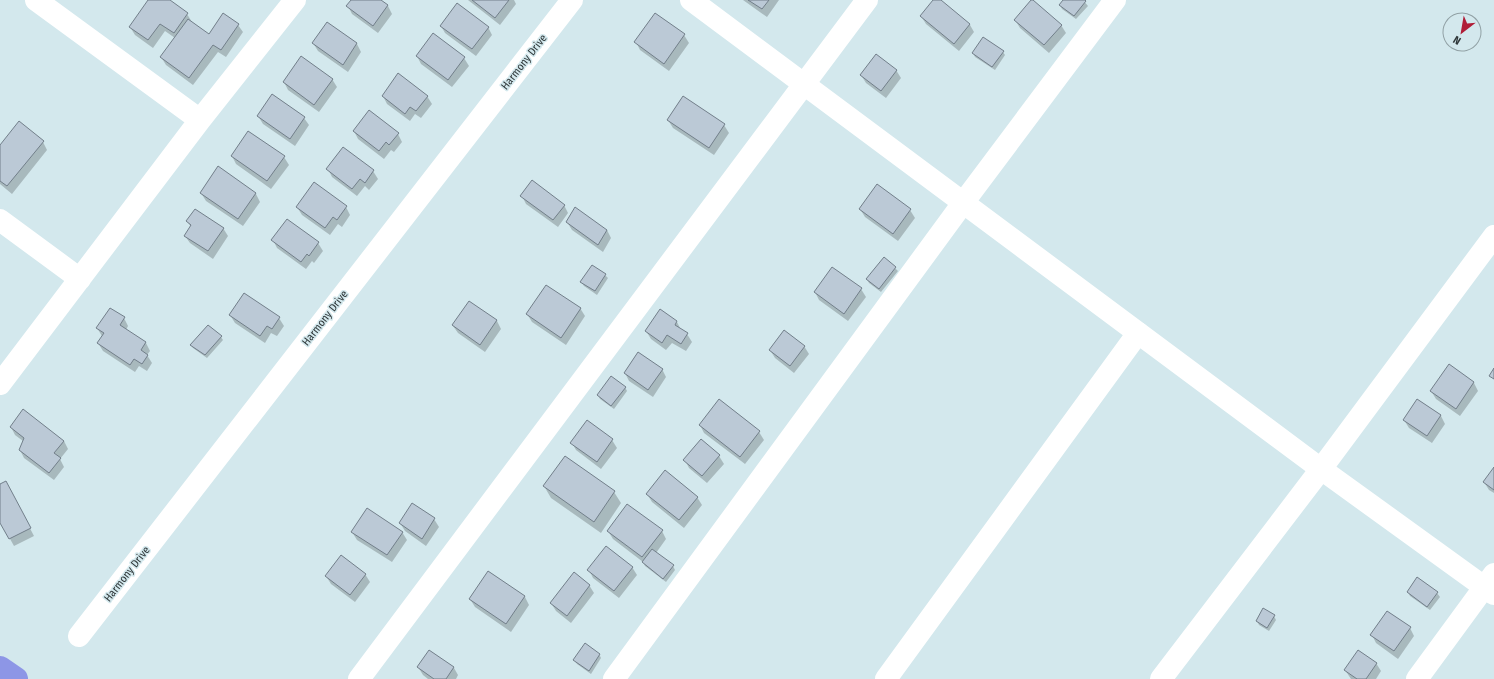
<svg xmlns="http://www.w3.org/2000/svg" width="1494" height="679" font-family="'Fira Sans Condensed',sans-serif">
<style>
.shadow{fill:#0003}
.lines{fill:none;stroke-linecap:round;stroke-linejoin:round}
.canal{stroke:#8d96e6;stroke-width:24}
.building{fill:#bbc9d6;stroke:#727f8a}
.minor{stroke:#fff;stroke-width:22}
.tertiary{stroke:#fff;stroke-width:22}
.labels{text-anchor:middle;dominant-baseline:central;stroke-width:3;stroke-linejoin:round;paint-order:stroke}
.street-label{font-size:11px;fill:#2f3739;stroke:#d3e8ed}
</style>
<rect width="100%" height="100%" fill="#d3e8ed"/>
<path class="shadow" d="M 149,0 L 168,0 L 187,14 L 192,22 L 209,35 L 238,25 L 243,32 L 226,57 L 218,52 L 193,85 L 166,65 L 161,57 L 175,38 L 165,31 L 153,48 L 135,35 L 130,27 Z
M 352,0 L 380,0 L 388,6 L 392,14 L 378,33 L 352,14 L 348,6 Z
M 468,0 L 514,0 L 516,4 L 500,25 Z
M 743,0 L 779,0 L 767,17 Z
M 934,0 L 939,0 L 970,25 L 974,32 L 959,51 L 926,24 L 921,16 Z
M 1064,0 L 1083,0 L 1088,6 L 1076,19 L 1062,9 L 1060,5 Z
M 1015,20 L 1061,25 L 1066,33 L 1049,53 L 1020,28 Z
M 327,23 L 357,44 L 361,52 L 348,72 L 318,51 L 313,43 Z
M 441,26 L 488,27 L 492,35 L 476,56 L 445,33 Z
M 684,35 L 689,43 L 669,71 L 640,50 L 636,42 Z
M 1003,52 L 1005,55 L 995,70 L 975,57 L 973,53 Z
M 417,56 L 464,58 L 469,66 L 452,87 L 421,64 Z
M 896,70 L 901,78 L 886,98 L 866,83 L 861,75 Z
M 332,79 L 337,87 L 319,112 L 288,90 L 284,82 Z
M 383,96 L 427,96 L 432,104 L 421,118 L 415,114 L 410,121 L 387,104 Z
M 258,116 L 304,118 L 309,125 L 295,146 L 263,124 Z
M 668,120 L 724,125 L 729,133 L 714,155 L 673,128 Z
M 354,131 L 398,134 L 402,142 L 394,152 L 391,150 L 384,159 L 358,139 Z
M 43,142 L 47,150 L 12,194 L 0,184 L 0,146 Z
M 232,156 L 284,157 L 289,165 L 271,189 L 236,164 Z
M 219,168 L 256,194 L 260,202 L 243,226 L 206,201 L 201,193 Z
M 328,169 L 373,171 L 378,179 L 369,190 L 365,186 L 357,196 L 332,177 Z
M 522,196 L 564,205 L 568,213 L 558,227 L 526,204 Z
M 297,207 L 346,207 L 350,215 L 342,227 L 338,224 L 330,235 L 302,215 Z
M 860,209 L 910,210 L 915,218 L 898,241 L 865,217 Z
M 187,221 L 223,228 L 228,236 L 213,259 L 190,243 L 185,236 L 191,227 Z
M 567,222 L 607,230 L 611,238 L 603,252 L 572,230 Z
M 273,240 L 318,243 L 323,251 L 314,263 L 312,261 L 306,269 L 277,248 Z
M 832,268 L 861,289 L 866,297 L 848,321 L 819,300 L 815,292 Z
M 895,268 L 898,271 L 881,292 L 869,283 L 867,279 Z
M 605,275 L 608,278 L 597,295 L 584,286 L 581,282 Z
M 469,302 L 497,321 L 501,329 L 485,352 L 458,333 L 453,326 Z
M 580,308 L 585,316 L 566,345 L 532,322 L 527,314 Z
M 230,315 L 279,318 L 284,326 L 277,336 L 271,333 L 265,343 L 235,323 Z
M 124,318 L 128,326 L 126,330 L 146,343 L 150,351 L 147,355 L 152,363 L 147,371 L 139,366 L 135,372 L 103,351 L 98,343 L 102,336 L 97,328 Z
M 677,322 L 681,330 L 687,334 L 692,342 L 686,351 L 672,343 L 666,350 L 651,339 L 646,331 Z
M 221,337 L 223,340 L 207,358 L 193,348 L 191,345 Z
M 804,346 L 809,354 L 794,373 L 775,358 L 770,350 Z
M 1449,365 L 1474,383 L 1478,391 L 1460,416 L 1436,399 L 1431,391 Z
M 662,369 L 666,377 L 653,397 L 629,381 L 625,373 Z
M 625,387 L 627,391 L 614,409 L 600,399 L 598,395 Z
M 1418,400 L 1441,416 L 1445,424 L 1432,443 L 1409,428 L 1404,420 Z
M 587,421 L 612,440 L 617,448 L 601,469 L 576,450 L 572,443 Z
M 700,425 L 759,432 L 764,440 L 745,464 L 704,433 Z
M 11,427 L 64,441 L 68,449 L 60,459 L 64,467 L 54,480 L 24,458 L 20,450 L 23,441 L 15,435 Z
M 719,456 L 724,464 L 707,483 L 689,468 L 685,460 Z
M 1494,468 L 1494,493 L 1489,490 L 1484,482 Z
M 0,485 L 10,490 L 34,536 L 14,546 L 0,521 Z
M 544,486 L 614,492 L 621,503 L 601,533 L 551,498 Z
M 647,494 L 697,497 L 702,505 L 684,528 L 652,502 Z
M 434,519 L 439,527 L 426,546 L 405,531 L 400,523 Z
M 608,531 L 662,531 L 666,539 L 656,553 L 673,566 L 675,570 L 666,582 L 645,566 L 643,562 L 613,539 Z
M 352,532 L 402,532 L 407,540 L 392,562 L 357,540 Z
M 632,567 L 637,575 L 619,598 L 593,578 L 589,570 Z
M 489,572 L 525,597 L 529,605 L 511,632 L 475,607 L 470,599 Z
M 365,574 L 370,582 L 355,602 L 331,584 L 326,576 Z
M 1418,578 L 1437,593 L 1440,597 L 1430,610 L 1410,596 L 1408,592 Z
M 589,585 L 594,593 L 571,623 L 556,611 L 551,603 Z
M 1274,616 L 1276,620 L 1269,631 L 1259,625 L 1257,621 Z
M 1410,628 L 1414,636 L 1398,659 L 1376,643 L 1372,635 Z
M 599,654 L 601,658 L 591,674 L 577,664 L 574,660 Z
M 1376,663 L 1381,671 L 1376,679 L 1351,679 L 1345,670 Z
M 418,667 L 454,668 L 458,675 L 456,679 L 428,679 L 423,675 Z"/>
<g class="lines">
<path class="canal" d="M 0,668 L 16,679"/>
</g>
<path class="building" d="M 148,0 L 170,0 L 188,13 L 174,33 L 160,24 L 148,40 L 129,27 Z
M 351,0 L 381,0 L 388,5 L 373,26 L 346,6 Z
M 472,0 L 509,0 L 495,18 Z
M 748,0 L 769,0 L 762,9 Z
M 933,0 L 941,0 L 970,24 L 954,44 L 920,16 Z
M 1031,0 L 1033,0 L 1062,25 L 1044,45 L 1014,20 Z
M 1063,0 L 1085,0 L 1086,1 L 1074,16 L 1059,5 Z
M 457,3 L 489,27 L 472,49 L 440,26 Z
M 223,13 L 239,24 L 221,50 L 213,45 L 189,78 L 160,57 L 188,19 L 209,34 Z
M 655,13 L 685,34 L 664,64 L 634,42 Z
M 327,22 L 357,43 L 343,65 L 312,43 Z
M 433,33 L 465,57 L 448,80 L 416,56 Z
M 983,37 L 1004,51 L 992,67 L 972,53 Z
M 876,54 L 897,70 L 881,91 L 860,75 Z
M 301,56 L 333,79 L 314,105 L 283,82 Z
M 398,73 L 428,96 L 416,111 L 410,107 L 405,114 L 382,96 Z
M 272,94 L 305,117 L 290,139 L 257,116 Z
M 683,96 L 725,124 L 709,148 L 667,120 Z
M 369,110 L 399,133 L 389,145 L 386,142 L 379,151 L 353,131 Z
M 19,121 L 44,141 L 7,186 L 0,181 L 0,145 Z
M 248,131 L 285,156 L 267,181 L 231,156 Z
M 343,147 L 374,170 L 365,183 L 360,179 L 352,189 L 326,169 Z
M 218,166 L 256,193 L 238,219 L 200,193 Z
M 532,180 L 565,205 L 553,220 L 520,196 Z
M 314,182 L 347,206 L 337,220 L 333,217 L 325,228 L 296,207 Z
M 877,184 L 911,209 L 893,234 L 859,209 Z
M 575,207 L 607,230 L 598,245 L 566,222 Z
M 195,209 L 224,228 L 208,251 L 184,236 L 191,225 L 186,221 Z
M 287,219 L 319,242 L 309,256 L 307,254 L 301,262 L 271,240 Z
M 884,257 L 896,267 L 879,289 L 866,279 Z
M 592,265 L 606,274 L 595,291 L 580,282 Z
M 832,267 L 862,288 L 844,314 L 814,292 Z
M 546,285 L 581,308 L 561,338 L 526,314 Z
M 244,293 L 280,317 L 272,329 L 267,326 L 260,336 L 229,315 Z
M 469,301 L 497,320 L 480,345 L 452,325 Z
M 110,308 L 125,317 L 120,325 L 146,342 L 141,350 L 148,355 L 142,364 L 134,359 L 130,365 L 97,343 L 104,333 L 96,328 Z
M 660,309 L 677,321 L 675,325 L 688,333 L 681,344 L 667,335 L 662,343 L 645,331 Z
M 208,325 L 222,336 L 205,355 L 190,345 Z
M 784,330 L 805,346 L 790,366 L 769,350 Z
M 638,352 L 663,369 L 648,390 L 624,373 Z
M 1449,364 L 1474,382 L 1456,409 L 1430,391 Z
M 1494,368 L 1494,379 L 1489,376 Z
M 611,376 L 626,387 L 611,406 L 597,395 Z
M 719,399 L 760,431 L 740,457 L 699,425 Z
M 1417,399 L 1441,415 L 1427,436 L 1403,420 Z
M 23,409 L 64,441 L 54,453 L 61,458 L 49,473 L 19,450 L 24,438 L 10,427 Z
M 587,420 L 613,439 L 597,462 L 570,443 Z
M 701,439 L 720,455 L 702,476 L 683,460 Z
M 565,456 L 615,491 L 594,522 L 543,486 Z
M 1494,467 L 1494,490 L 1483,482 Z
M 665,470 L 698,497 L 679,520 L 646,494 Z
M 6,481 L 31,528 L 9,539 L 0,523 L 0,484 Z
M 412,503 L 435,518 L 422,539 L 399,523 Z
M 627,504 L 663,530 L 642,557 L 607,531 Z
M 367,508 L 403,532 L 387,555 L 351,532 Z
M 606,546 L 633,567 L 614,591 L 587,570 Z
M 652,549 L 674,565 L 663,579 L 642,562 Z
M 341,555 L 366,574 L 350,595 L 325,576 Z
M 488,571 L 525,596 L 506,624 L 469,599 Z
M 574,572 L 590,585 L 567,616 L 550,603 Z
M 1417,577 L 1438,592 L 1427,607 L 1407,592 Z
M 1263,608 L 1275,615 L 1267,628 L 1256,621 Z
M 1387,611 L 1411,627 L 1394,651 L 1370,635 Z
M 585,643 L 600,654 L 589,671 L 573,660 Z
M 429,650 L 454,667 L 446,679 L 434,679 L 417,667 Z
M 1358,650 L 1377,663 L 1366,679 L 1357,679 L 1344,670 Z"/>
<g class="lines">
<path class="minor" d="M 36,0 L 200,120
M 0,220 L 80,279
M 0,384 L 200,120 L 295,0
M 79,636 L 572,0
M 359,679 L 867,0
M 614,679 L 963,203 L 1115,0
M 886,679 L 1138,333
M 1161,679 L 1321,469 L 1494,236
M 1417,679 L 1494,574"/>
<path class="tertiary" d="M 691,0 L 1321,469 L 1494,594"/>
</g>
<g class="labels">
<g class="street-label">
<text transform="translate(524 62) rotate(-52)">Harmony Drive</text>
<text transform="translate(325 318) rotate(-52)">Harmony Drive</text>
<text transform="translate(127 574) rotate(-52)">Harmony Drive</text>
</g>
</g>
<g transform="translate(1462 32) rotate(211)"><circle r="19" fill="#d3e8ed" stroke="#91a1a5"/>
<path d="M0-3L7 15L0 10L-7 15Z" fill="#b01d37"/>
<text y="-6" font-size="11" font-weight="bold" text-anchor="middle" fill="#2f3739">N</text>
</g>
</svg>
